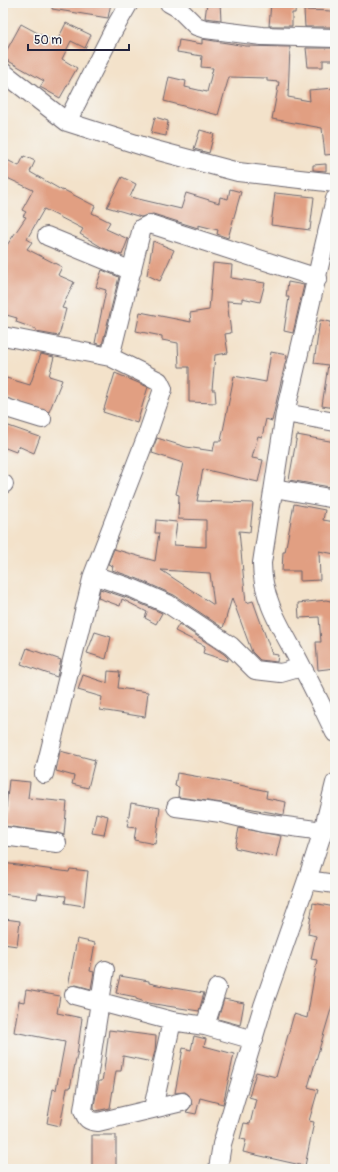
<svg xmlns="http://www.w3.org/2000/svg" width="338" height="1172" font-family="Pangolin,sans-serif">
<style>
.building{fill:#e19f82;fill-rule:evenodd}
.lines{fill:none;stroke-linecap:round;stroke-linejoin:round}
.minor-casing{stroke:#6b656d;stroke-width:20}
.minor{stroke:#fff;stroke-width:18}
</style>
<rect width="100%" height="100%" fill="#f6f6f2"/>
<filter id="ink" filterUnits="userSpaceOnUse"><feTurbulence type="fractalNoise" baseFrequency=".025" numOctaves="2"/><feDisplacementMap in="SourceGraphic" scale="8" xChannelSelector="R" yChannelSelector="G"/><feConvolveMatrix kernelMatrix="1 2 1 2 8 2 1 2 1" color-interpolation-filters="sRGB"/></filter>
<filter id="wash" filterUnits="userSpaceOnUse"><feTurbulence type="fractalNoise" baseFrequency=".012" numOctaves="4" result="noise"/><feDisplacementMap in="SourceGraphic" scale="16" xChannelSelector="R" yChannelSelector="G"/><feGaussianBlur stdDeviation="0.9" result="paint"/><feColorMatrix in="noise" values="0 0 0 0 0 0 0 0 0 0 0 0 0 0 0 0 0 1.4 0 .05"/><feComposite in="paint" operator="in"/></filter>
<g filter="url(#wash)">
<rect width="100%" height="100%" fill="#f3e2ca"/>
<g id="blocks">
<path class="building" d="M 53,3 L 111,3 L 108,18 L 52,9 Z
M 207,3 L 220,3 L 221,20 L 205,18 Z
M 271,3 L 296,3 L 295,13 L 292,13 L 292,26 L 269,26 Z
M 304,10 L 334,11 L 333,27 L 305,27 Z
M 66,23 L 91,35 L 85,48 L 71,41 L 62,59 L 77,68 L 60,98 L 40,87 L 44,81 L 3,58 L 3,57 L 21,24 L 56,43 Z
M 202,39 L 246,46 L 290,47 L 288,97 L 310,101 L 309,90 L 335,88 L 335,154 L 325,155 L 322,128 L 272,119 L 279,82 L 267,81 L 267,78 L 229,77 L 218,115 L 164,101 L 169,77 L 186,81 L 185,87 L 207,92 L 213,68 L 201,67 L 202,56 L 177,52 L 179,40 L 202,44 Z
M 306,48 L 333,48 L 333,60 L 323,60 L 323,67 L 308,67 Z
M 155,117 L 168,121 L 166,136 L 151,133 Z
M 200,130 L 214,134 L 209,153 L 194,149 Z
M 24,156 L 35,161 L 30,172 L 63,191 L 64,190 L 95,206 L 92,213 L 110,222 L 106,229 L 128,239 L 122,255 L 103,248 L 80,234 L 83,229 L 44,209 L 27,239 L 32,242 L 27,249 L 62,267 L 58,275 L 74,282 L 62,308 L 66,309 L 59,336 L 36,332 L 36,329 L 16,322 L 17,318 L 3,314 L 3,251 L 26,217 L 23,216 L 26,212 L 22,210 L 33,190 L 3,176 L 3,158 L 19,166 Z
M 326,164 L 326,171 L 313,170 L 313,165 Z
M 122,177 L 136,184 L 130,197 L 181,209 L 186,193 L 219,203 L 220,197 L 228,199 L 230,189 L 241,192 L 228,238 L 217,234 L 218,230 L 198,225 L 198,228 L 153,214 L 141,217 L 107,207 Z
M 275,193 L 314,197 L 310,230 L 271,225 Z
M 153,241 L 174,250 L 160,281 L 147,275 Z
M 213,263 L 232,265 L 231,278 L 265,283 L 260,302 L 242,298 L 242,302 L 227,301 L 231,333 L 225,334 L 228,353 L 215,355 L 212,390 L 215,390 L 216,403 L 189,402 L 189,367 L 179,367 L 178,343 L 162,340 L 162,336 L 136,331 L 140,312 L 191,322 L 190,313 L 209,310 Z
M 102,270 L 119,277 L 102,345 L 95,343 L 106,290 L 96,287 Z
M 288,282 L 304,285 L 293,333 L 284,331 L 289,297 L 286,297 Z
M 320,320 L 331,322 L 330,327 L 335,328 L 335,408 L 322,406 L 328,365 L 314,363 Z
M 271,352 L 287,355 L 272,421 L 266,419 L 262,437 L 258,436 L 252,458 L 263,460 L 258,482 L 203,469 L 197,501 L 253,503 L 250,532 L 239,531 L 246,603 L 253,601 L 272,654 L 278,655 L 277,662 L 260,660 L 252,652 L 232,598 L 223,628 L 174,595 L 138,579 L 112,570 L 113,566 L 108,564 L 114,549 L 155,561 L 159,533 L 155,533 L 156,520 L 177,522 L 174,545 L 206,547 L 206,520 L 178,519 L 179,495 L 176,494 L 183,463 L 152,453 L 153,448 L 157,438 L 186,447 L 213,451 L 215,441 L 221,441 L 234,376 L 266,382 ZM 161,570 L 210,573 L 214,605 Z
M 41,354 L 54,357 L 49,376 L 62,380 L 49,412 L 3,397 L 3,377 L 30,385 Z
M 115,373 L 148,387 L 137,423 L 103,412 Z
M 3,424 L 40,437 L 34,453 L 18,446 L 16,452 L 3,447 Z
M 297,435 L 335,442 L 335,457 L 330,487 L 289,480 Z
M 294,504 L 325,510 L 323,520 L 335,522 L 335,554 L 319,551 L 320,580 L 300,581 L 300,571 L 282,571 L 283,552 L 285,552 Z
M 100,589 L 130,599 L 162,613 L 156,624 L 145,618 L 147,612 L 122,599 L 120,606 L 98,598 Z
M 326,600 L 335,602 L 335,668 L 318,670 L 316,642 L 321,642 L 319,617 L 299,618 L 298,603 Z
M 179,624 L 224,654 L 228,658 L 228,661 L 203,653 L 205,646 L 175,631 Z
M 95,632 L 111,637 L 106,659 L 87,653 Z
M 27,648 L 61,660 L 57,677 L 21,664 Z
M 108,671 L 120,672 L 118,688 L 148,692 L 145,717 L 100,710 L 102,697 L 78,690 L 83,675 L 107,683 Z
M 60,751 L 95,760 L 88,788 L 72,784 L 74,776 L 56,771 Z
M 177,773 L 217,780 L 267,791 L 266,798 L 286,802 L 284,815 L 222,803 L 178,797 L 179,787 L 175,786 Z
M 9,780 L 30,782 L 28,798 L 67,802 L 64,835 L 58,833 L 4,826 Z
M 131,803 L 160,808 L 155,844 L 134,840 L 136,828 L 127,827 Z
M 96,813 L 108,816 L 104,835 L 92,833 Z
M 239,828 L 281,836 L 276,857 L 235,848 Z
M 3,863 L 69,872 L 70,869 L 88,871 L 84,906 L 65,903 L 66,896 L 38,893 L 37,899 L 3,894 Z
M 313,903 L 335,907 L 335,1007 L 332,1006 L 308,1087 L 318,1090 L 309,1121 L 314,1122 L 305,1166 L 243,1152 L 246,1140 L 240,1139 L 244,1123 L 250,1124 L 256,1099 L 249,1097 L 256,1072 L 276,1077 L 294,1014 L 307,1018 L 317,960 L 311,959 L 316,936 L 308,934 Z
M 5,919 L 20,921 L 17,946 L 3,944 L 3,927 Z
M 77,939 L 95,943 L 90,971 L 94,972 L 91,989 L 76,985 L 68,987 Z
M 120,976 L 149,981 L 149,983 L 167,987 L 204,993 L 199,1011 L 148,1003 L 136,999 L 136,997 L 116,993 Z
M 26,990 L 60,996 L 57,1013 L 82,1018 L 77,1055 L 70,1088 L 67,1088 L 60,1126 L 47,1123 L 53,1089 L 56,1090 L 65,1042 L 14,1032 L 19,1001 L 24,1002 Z
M 224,999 L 244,1003 L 240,1025 L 218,1019 Z
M 109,1030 L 156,1036 L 155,1051 L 152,1062 L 123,1056 L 121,1071 L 116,1071 L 110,1108 L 96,1111 L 94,1109 L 94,1105 L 99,1081 L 102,1081 L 104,1070 Z
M 194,1036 L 206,1039 L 204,1046 L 234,1054 L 223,1104 L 200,1098 L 196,1114 L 186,1112 L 192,1105 L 189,1095 L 185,1092 L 175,1093 L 183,1048 L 191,1050 Z
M 92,1135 L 116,1135 L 116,1169 L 92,1169 Z"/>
</g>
</g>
<g filter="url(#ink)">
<use href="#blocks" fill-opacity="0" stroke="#6b656d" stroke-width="1"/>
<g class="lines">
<defs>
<path id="minor" d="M 169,3 L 178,8 L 196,26 L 205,29 L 262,36 L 335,38
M 3,72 L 67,122 L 155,150 L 238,172 L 335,183
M 67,122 L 114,29 L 129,3
M 335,199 L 285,413 L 262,563 C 262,603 285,633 302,667 C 314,689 324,711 335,733
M 47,236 L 132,271
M 3,336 L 110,357 L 142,228 L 150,224 L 318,278
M 3,407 L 42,419
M 285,413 L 335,422
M 3,484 L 4,484
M 274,488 L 335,499
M 93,575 L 134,589 L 168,604 L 231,646 L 255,670 L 281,673 L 302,667
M 44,774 L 93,575 L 146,438 L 163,389 L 159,381 L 110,357
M 176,807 L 221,813 L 263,823 L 323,831
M 3,836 L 57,843
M 307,880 L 335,884
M 105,970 L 83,1110 C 86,1119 88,1121 98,1122 L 182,1102
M 74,995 L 172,1021 L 205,1026 L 254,1040
M 205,1026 L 217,988
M 153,1108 L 172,1021
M 218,1169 L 222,1144 L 263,1006 L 307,880 L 323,831 L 335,783"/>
</defs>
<use href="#minor" class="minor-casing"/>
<use href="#minor" class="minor"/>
</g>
</g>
<rect width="338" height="1172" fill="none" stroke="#f6f6f2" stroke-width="16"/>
<path d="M28 44v6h101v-6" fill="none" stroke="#22223b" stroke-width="2"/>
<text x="34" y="44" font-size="12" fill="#22223b" stroke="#f6f6f2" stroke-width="3" paint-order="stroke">50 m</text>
</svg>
